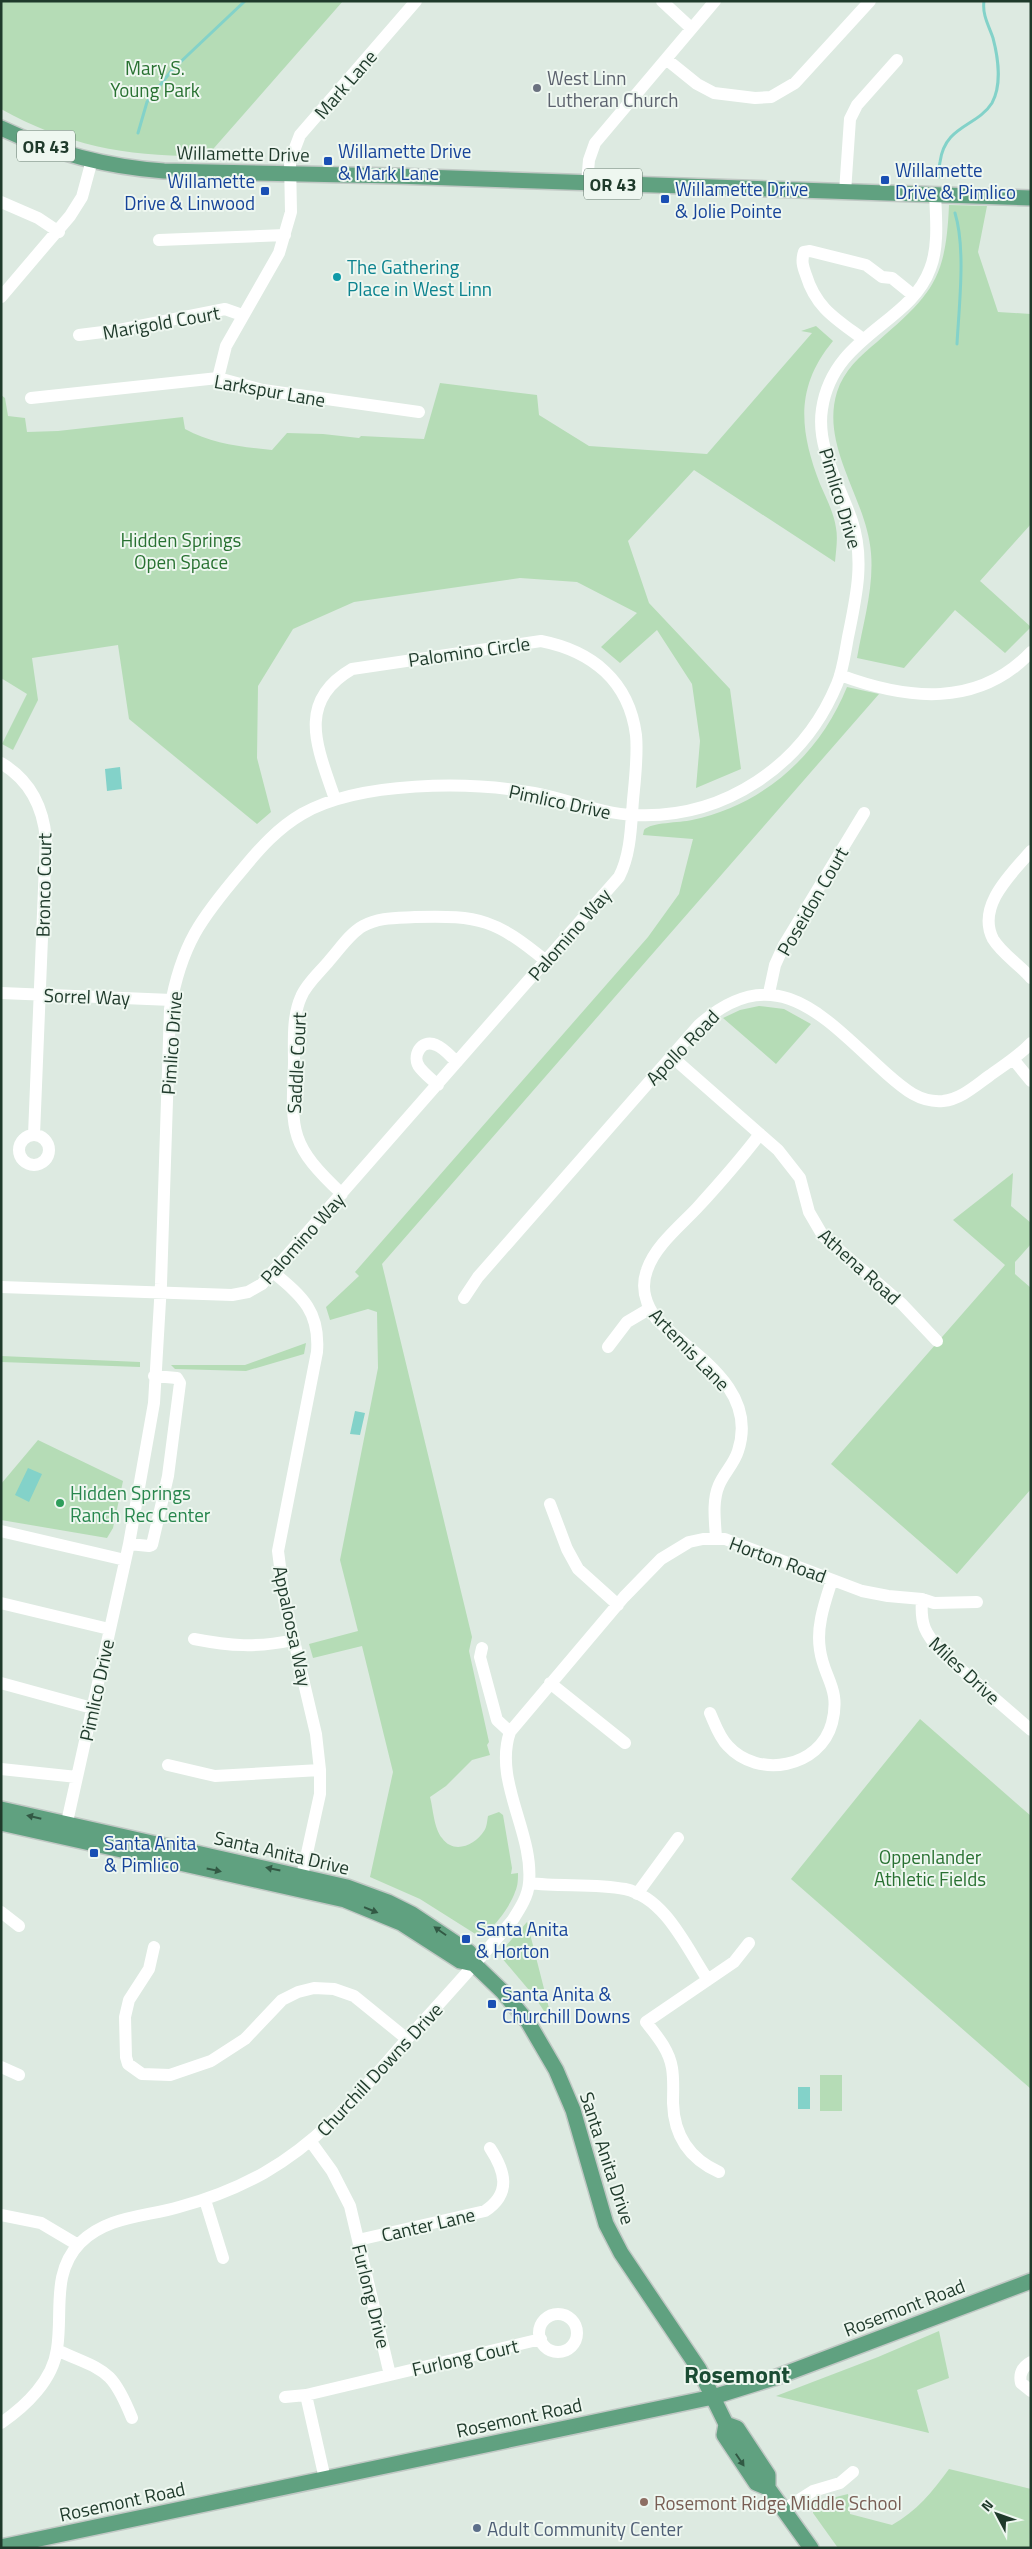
<svg xmlns="http://www.w3.org/2000/svg" width="1032" height="2549" font-family="'Titillium Web',sans-serif">
<style>
.green{fill:#b5dcb6}
.water{fill:#83d2c9}
.lines{fill:none;stroke-linecap:round;stroke-linejoin:round}
.stream{stroke:#83d2c9;stroke-width:3}
.major-casing{stroke:#c0c8c4;stroke-width:18}
.minor{stroke:#fff;stroke-width:12}
.major{stroke:#60a180;stroke-width:15}
.oneway{fill:#325944}
.worship-dot{fill:#6b7280;stroke:#eef7f0;stroke-width:2}
.transit-dot{fill:#1a4fb4;stroke:#eef7f0;stroke-width:2}
.culture-dot{fill:#0f9aa8;stroke:#eef7f0;stroke-width:2}
.leisure-dot{fill:#2e9e5b;stroke:#eef7f0;stroke-width:2}
.education-dot{fill:#8d6e63;stroke:#eef7f0;stroke-width:2}
.service-dot{fill:#5c6f8a;stroke:#eef7f0;stroke-width:2}
.labels{text-anchor:middle;dominant-baseline:central;stroke-width:4;stroke-linejoin:round;paint-order:stroke}
.shield{fill:#eef7f0;stroke:#5d7366;stroke-width:1}
.shield-label{font-size:18px;font-weight:bold;fill:#1f3a2b}
.park-label{font-size:19px;fill:#287131;stroke:#eef7f0}
.worship-label{font-size:19px;fill:#5b616d;stroke:#eef7f0;text-anchor:start}
.street-label{font-size:19px;fill:#1f3a2b;stroke:#eef7f0}
.transit-label{font-size:19px;fill:#164399;stroke:#eef7f0;text-anchor:start}
.culture-label{font-size:19px;fill:#0d838f;stroke:#eef7f0;text-anchor:start}
.leisure-label{font-size:19px;fill:#27864d;stroke:#eef7f0;text-anchor:start}
.education-label{font-size:19px;fill:#785e54;stroke:#eef7f0;text-anchor:start}
.service-label{font-size:19px;fill:#4e5e75;stroke:#eef7f0;text-anchor:start}
.district-label{font-size:24px;font-weight:bold;fill:#1a4c33;stroke:#eef7f0}
</style>
<rect width="100%" height="100%" fill="#ddeae1"/>
<path class="green" d="M 1,1 L 343,1 L 207,156 C 131,157 69,147 1,109 Z
M 949,205 L 987,206 L 978,252 L 998,312 L 1031,314 L 1031,524 L 980,581 L 1031,627 L 1005,653 L 955,610 L 904,668 L 857,658 C 863,623 874,588 871,553 C 867,499 820,447 837,392 C 844,370 860,356 877,342 C 932,294 946,280 949,205 Z
M 816,326 L 833,341 C 794,388 800,432 820,484 C 826,498 834,513 836,528 C 838,538 836,551 835,562 L 694,470 L 628,541 L 649,603 L 730,689 L 741,769 L 696,788 L 700,741 L 692,684 L 657,630 L 620,663 L 601,647 L 637,613 L 577,582 L 520,578 L 354,602 L 293,629 L 258,686 L 257,758 L 271,812 L 257,824 L 129,719 L 118,645 L 32,658 L 38,700 L 13,750 L 2,744 L 27,694 L 1,678 L 1,395 L 5,398 L 8,416 L 25,418 L 27,432 L 58,431 L 183,417 L 185,429 C 212,444 242,447 272,450 L 287,433 L 323,434 L 359,438 L 361,436 L 424,439 L 440,383 L 537,395 L 539,415 L 589,446 L 707,454 L 812,333 L 801,331 Z
M 847,687 L 879,694 L 382,1264 L 472,1637 L 469,1651 L 489,1742 L 487,1745 L 490,1755 L 472,1760 L 446,1786 L 430,1797 C 433,1808 434,1829 442,1838 C 454,1855 475,1845 484,1831 C 487,1827 487,1821 488,1816 L 499,1812 L 503,1815 L 512,1868 L 511,1874 L 518,1873 C 518,1879 518,1886 515,1892 C 511,1905 490,1936 477,1935 L 420,1899 L 370,1877 L 393,1772 L 362,1646 L 313,1658 L 309,1644 L 358,1631 L 340,1560 L 378,1368 L 377,1312 L 368,1309 L 330,1320 L 326,1307 L 359,1276 L 355,1272 L 648,937 L 679,894 L 693,839 L 643,835 L 644,830 C 651,822 680,823 692,820 C 764,805 820,754 847,687 Z
M 759,1006 L 784,1009 L 811,1024 L 776,1064 L 723,1018 L 740,1010 Z
M 1013,1173 L 1011,1206 L 1031,1223 L 1031,1244 L 1015,1262 L 1015,1274 L 1031,1288 L 1031,1489 L 957,1574 L 831,1464 L 1005,1265 L 953,1220 Z
M 306,1343 L 304,1354 L 246,1371 L 175,1369 L 171,1365 L 245,1365 Z
M 1,1356 L 140,1362 L 140,1367 L 1,1362 Z
M 38,1440 L 123,1481 L 113,1528 L 107,1538 L 1,1520 L 1,1484 Z
M 920,1719 L 1031,1816 L 1031,2089 L 791,1879 Z
M 527,1922 L 552,2020 L 550,2020 L 534,1996 L 501,1957 L 503,1949 Z
M 820,2075 L 842,2075 L 842,2111 L 820,2111 Z
M 939,2331 L 949,2378 L 917,2390 L 929,2433 L 776,2396 L 878,2357 Z
M 949,2469 L 1031,2489 L 1031,2548 L 838,2548 L 813,2513 L 813,2505 L 816,2502 L 848,2494 L 850,2514 L 892,2525 C 917,2511 932,2492 949,2469 Z"/>
<path class="water" d="M 120,767 L 122,789 L 107,791 L 105,769 Z
M 355,1411 L 365,1413 L 360,1435 L 350,1434 Z
M 28,1468 L 42,1474 L 29,1502 L 15,1495 Z
M 798,2087 L 810,2087 L 810,2109 L 798,2109 Z"/>
<g class="lines">
<path class="stream" d="M 138,133 L 147,102 L 172,70 L 245,1
M 939,177 C 938,172 939,167 940,162 C 945,125 977,127 992,103 C 1002,85 998,57 993,38 C 989,26 982,15 984,1
M 955,213 C 966,249 959,306 957,344"/>
<defs>
<path id="major" d="M 1,128 C 51,152 108,167 164,171 L 395,176 L 1031,198
M 1,1809 L 347,1887 L 388,1902 L 412,1914 L 469,1952 L 474,1964 L 502,1991 L 528,2022 L 556,2070 L 573,2110 L 606,2224 L 621,2253 L 699,2369 L 726,2424 L 724,2435 L 756,2483 L 768,2488 L 811,2548
M 1,1823 L 345,1900 L 401,1923 L 460,1961 L 474,1964
M 726,2424 L 737,2428 L 768,2475 L 768,2488
M 1,2547 L 713,2397 L 774,2378 L 1031,2281"/>
</defs>
<use href="#major" class="major-casing"/>
<path class="minor" d="M 662,1 L 691,28
M 666,59 L 697,84 L 714,93 L 755,98 L 771,97 L 795,83 L 870,1
M 587,183 L 589,160 L 595,143 L 715,1
M 845,192 L 850,119 L 857,105 L 897,60
M 1,202 L 38,218 L 59,232
M 159,240 L 285,235
M 1,297 L 70,216 L 82,197 L 92,160
M 79,335 L 119,330 L 225,309 L 242,315
M 863,339 C 836,319 816,308 806,275 C 803,267 801,261 804,252 L 810,251 L 866,265 L 882,277 L 892,278 L 913,295
M 218,378 L 226,346 L 279,253 L 291,212 L 290,161 L 300,135 L 416,1
M 31,398 L 218,378 L 263,390 L 419,412
M 840,675 C 907,700 978,708 1031,652
M 1,763 C 30,780 43,806 46,839 L 34,1135
M 1031,851 C 1012,873 976,906 993,939 C 1002,954 1019,964 1031,978
M 1,993 L 172,1000
M 769,993 L 775,965 L 784,945 L 864,813
M 671,1056 L 778,1150 L 800,1178 L 809,1212 L 823,1236 L 902,1304 L 937,1341
M 1013,1059 L 1031,1081
M 438,1085 C 432,1080 425,1074 420,1068 C 411,1057 421,1038 436,1045 C 444,1048 451,1057 457,1062
M19 1150a15 15 0 1 1 30 0a15 15 0 1 1-30 0Z
M 342,1194 C 290,1145 291,1133 294,1064 C 294,1042 292,1017 301,997 C 306,984 320,972 329,961 C 339,950 350,933 363,926 C 379,917 397,918 415,917 C 480,915 496,920 546,961
M 274,1273 C 303,1297 320,1312 317,1352 L 278,1551 L 284,1598 L 316,1734 L 320,1770 L 320,1794 L 302,1876
M 1,1287 L 232,1295 L 248,1292 L 262,1284 L 619,877 C 631,854 631,825 633,800 C 635,779 638,755 636,735 C 629,681 592,651 541,641 L 352,669 C 295,702 318,749 335,799
M 464,1298 L 478,1277 L 699,1025 C 778,955 827,1021 887,1074 C 904,1089 920,1103 943,1101 C 961,1099 975,1086 989,1076 C 1004,1065 1019,1056 1031,1043
M 608,1347 L 627,1322 L 649,1309
M 550,1504 L 567,1549 L 578,1569 L 618,1605
M 1,1531 L 125,1560
M 716,1538 C 715,1521 712,1501 719,1485 C 724,1473 734,1464 738,1451 C 758,1390 696,1356 657,1320 C 646,1305 640,1289 647,1270 C 655,1246 680,1226 697,1208 C 719,1184 740,1160 760,1134
M 129,1544 L 149,1546 L 152,1545 L 168,1476 L 180,1383 L 177,1378 L 154,1376
M 922,1599 C 920,1625 925,1633 942,1653 L 1031,1730
M 1,1603 L 109,1629
M 194,1639 C 230,1646 257,1648 293,1640
M 482,1648 L 480,1657 L 497,1720 L 510,1732
M 1,1683 L 92,1708
M 550,1683 L 625,1743
M 710,1713 C 715,1724 719,1737 728,1746 C 758,1779 820,1768 832,1723 C 841,1688 824,1679 820,1650 C 816,1626 825,1602 832,1580
M 168,1765 L 215,1776 L 320,1770
M 1,1769 L 77,1777
M 65,1831 L 129,1544 L 154,1403 L 161,1284 L 170,1009 C 181,945 201,918 242,870 C 260,848 278,828 302,814 C 359,781 470,781 534,793 C 567,799 601,814 635,815 C 724,819 803,766 837,684 C 843,670 845,653 848,637 C 856,598 865,560 852,521 C 840,485 816,448 822,409 C 833,335 910,324 930,269 C 939,247 936,217 935,194
M 529,1883 C 560,1887 595,1883 625,1889 C 666,1898 687,1949 708,1980
M 637,1894 L 678,1838
M 1,1912 L 19,1926
M 154,1947 L 149,1969 L 129,2000 L 125,2017 L 126,2057 L 128,2064 L 142,2074 L 170,2075 L 211,2061 L 245,2039 L 282,2000 L 298,1992 L 314,1988 L 334,1989 L 354,1996 L 407,2039
M 1,2067 L 19,2075
M 311,2142 L 332,2171 L 350,2206 L 390,2375
M 719,2172 C 690,2159 674,2136 673,2103 C 673,2092 674,2080 672,2068 C 669,2050 657,2036 646,2022 L 734,1962 L 749,1943
M 205,2200 L 223,2258
M 1,2215 L 41,2223 L 78,2245
M 358,2240 L 485,2211 C 512,2193 505,2171 490,2148
M539 2333a19 19 0 1 1 38 0a19 19 0 1 1-38 0Z
M 57,2350 C 104,2372 111,2366 132,2418
M 1031,2362 C 1022,2367 1019,2374 1021,2383 L 1031,2391
M 306,2395 L 325,2479
M 285,2397 L 306,2395 L 541,2339
M 1,2423 C 26,2406 53,2380 57,2349 C 63,2312 51,2273 80,2243 C 107,2216 145,2217 179,2207 C 209,2199 237,2188 264,2173 C 325,2138 362,2090 408,2038 C 443,2000 478,1961 512,1921 C 519,1910 528,1897 529,1883 C 534,1833 493,1781 510,1732 L 624,1597 L 661,1559 L 689,1542 L 703,1539 L 725,1539 L 862,1591 L 888,1596 L 922,1599 L 934,1603 L 977,1602
M 783,2510 L 813,2491 L 840,2483 L 853,2472"/>
<use href="#major" class="major"/>
</g>
<defs><path id="oneway-solid" d="M-6-.8H1V-3.2L6.5 0L1 3.2V.8H-6Z" transform="scale(1.25)"/></defs>
<g class="oneway">
<use href="#oneway-solid" transform="translate(34 1817) rotate(-167)"/>
<use href="#oneway-solid" transform="translate(273 1869) rotate(-168)"/>
<use href="#oneway-solid" transform="translate(214 1870) rotate(12)"/>
<use href="#oneway-solid" transform="translate(371 1910) rotate(22)"/>
<use href="#oneway-solid" transform="translate(440 1931) rotate(-145)"/>
<use href="#oneway-solid" transform="translate(740 2460) rotate(56)"/>
</g>
<circle class="worship-dot" cx="537" cy="88" r="5"/>
<g class="transit-dot">
<rect x="323" y="156" width="10" height="10" rx="2.5"/>
<rect x="880" y="175" width="10" height="10" rx="2.5"/>
<rect x="260" y="186" width="10" height="10" rx="2.5"/>
<rect x="660" y="194" width="10" height="10" rx="2.5"/>
<rect x="89" y="1848" width="10" height="10" rx="2.5"/>
<rect x="461" y="1934" width="10" height="10" rx="2.5"/>
<rect x="487" y="1999" width="10" height="10" rx="2.5"/>
</g>
<circle class="culture-dot" cx="337" cy="277" r="5"/>
<circle class="leisure-dot" cx="60" cy="1503" r="5"/>
<circle class="education-dot" cx="644" cy="2502" r="5"/>
<circle class="service-dot" cx="477" cy="2528" r="5"/>
<g class="labels">
<g class="shield">
<rect x="17" y="130.5" width="58" height="31" rx="4"/>
<rect x="584" y="168.5" width="58" height="31" rx="4"/>
</g>
<g class="shield-label">
<text x="46" y="146">OR 43</text>
<text x="613" y="184">OR 43</text>
</g>
<g class="park-label">
<text x="155" y="67">Mary S.<tspan x="155" dy="22">Young Park</tspan></text>
<text x="181" y="539">Hidden Springs<tspan x="181" dy="22">Open Space</tspan></text>
<text x="930" y="1856">Oppenlander<tspan x="930" dy="22">Athletic Fields</tspan></text>
</g>
<g class="worship-label">
<text x="547" y="77">West Linn<tspan x="547" dy="22">Lutheran Church</tspan></text>
</g>
<g class="street-label">
<text transform="translate(345 84) rotate(-49)">Mark Lane</text>
<text transform="translate(243 153) rotate(1)">Willamette Drive</text>
<text transform="translate(161 322) rotate(-10)">Marigold Court</text>
<text transform="translate(270 390) rotate(10)">Larkspur Lane</text>
<text transform="translate(841 498) rotate(73)">Pimlico Drive</text>
<text transform="translate(469 651) rotate(-8)">Palomino Circle</text>
<text transform="translate(560 801) rotate(12)">Pimlico Drive</text>
<text transform="translate(43 885) rotate(-89)">Bronco Court</text>
<text transform="translate(812 901) rotate(-60)">Poseidon Court</text>
<text transform="translate(569 934) rotate(-49)">Palomino Way</text>
<text transform="translate(87 996) rotate(2)">Sorrel Way</text>
<text transform="translate(171 1043) rotate(-86)">Pimlico Drive</text>
<text transform="translate(682 1047) rotate(-46)">Apollo Road</text>
<text transform="translate(296 1063) rotate(-87)">Saddle Court</text>
<text transform="translate(302 1238) rotate(-48)">Palomino Way</text>
<text transform="translate(860 1266) rotate(42)">Athena Road</text>
<text transform="translate(690 1349) rotate(46)">Artemis Lane</text>
<text transform="translate(778 1559) rotate(20)">Horton Road</text>
<text transform="translate(293 1626) rotate(78)">Appaloosa Way</text>
<text transform="translate(965 1670) rotate(43)">Miles Drive</text>
<text transform="translate(96 1690) rotate(-78)">Pimlico Drive</text>
<text transform="translate(282 1852) rotate(13)">Santa Anita Drive</text>
<text transform="translate(379 2069) rotate(-47)">Churchill Downs Drive</text>
<text transform="translate(608 2158) rotate(72)">Santa Anita Drive</text>
<text transform="translate(428 2224) rotate(-13)">Canter Lane</text>
<text transform="translate(372 2296) rotate(76)">Furlong Drive</text>
<text transform="translate(904 2307) rotate(-21)">Rosemont Road</text>
<text transform="translate(465 2357) rotate(-13)">Furlong Court</text>
<text transform="translate(519 2417) rotate(-12)">Rosemont Road</text>
<text transform="translate(122 2501) rotate(-12)">Rosemont Road</text>
</g>
<g class="transit-label">
<text x="338" y="150">Willamette Drive<tspan x="338" dy="22">&amp; Mark Lane</tspan></text>
<text x="895" y="169">Willamette<tspan x="895" dy="22">Drive &amp; Pimlico</tspan></text>
<text x="255" y="180" text-anchor="end">Willamette<tspan x="255" dy="22">Drive &amp; Linwood</tspan></text>
<text x="675" y="188">Willamette Drive<tspan x="675" dy="22">&amp; Jolie Pointe</tspan></text>
<text x="104" y="1842">Santa Anita<tspan x="104" dy="22">&amp; Pimlico</tspan></text>
<text x="476" y="1928">Santa Anita<tspan x="476" dy="22">&amp; Horton</tspan></text>
<text x="502" y="1993">Santa Anita &amp;<tspan x="502" dy="22">Churchill Downs</tspan></text>
</g>
<g class="culture-label">
<text x="347" y="266">The Gathering<tspan x="347" dy="22">Place in West Linn</tspan></text>
</g>
<g class="leisure-label">
<text x="70" y="1492">Hidden Springs<tspan x="70" dy="22">Ranch Rec Center</tspan></text>
</g>
<g class="education-label">
<text x="654" y="2502">Rosemont Ridge Middle School</text>
</g>
<g class="service-label">
<text x="487" y="2528">Adult Community Center</text>
</g>
<g class="district-label">
<text x="737" y="2374">Rosemont</text>
</g>
</g>
<rect width="1032" height="2549" fill="none" stroke="#1f3a2b" stroke-width="5"/>
<g transform="translate(997 2514) rotate(311)" stroke="#eef7f0" stroke-width="4" paint-order="stroke">
<path d="M0-4L9 19L0 12L-9 19Z" fill="#1f3a2b"/>
<text y="-8" font-size="14" font-weight="bold" text-anchor="middle" fill="#1f3a2b">N</text>
</g>
</svg>
